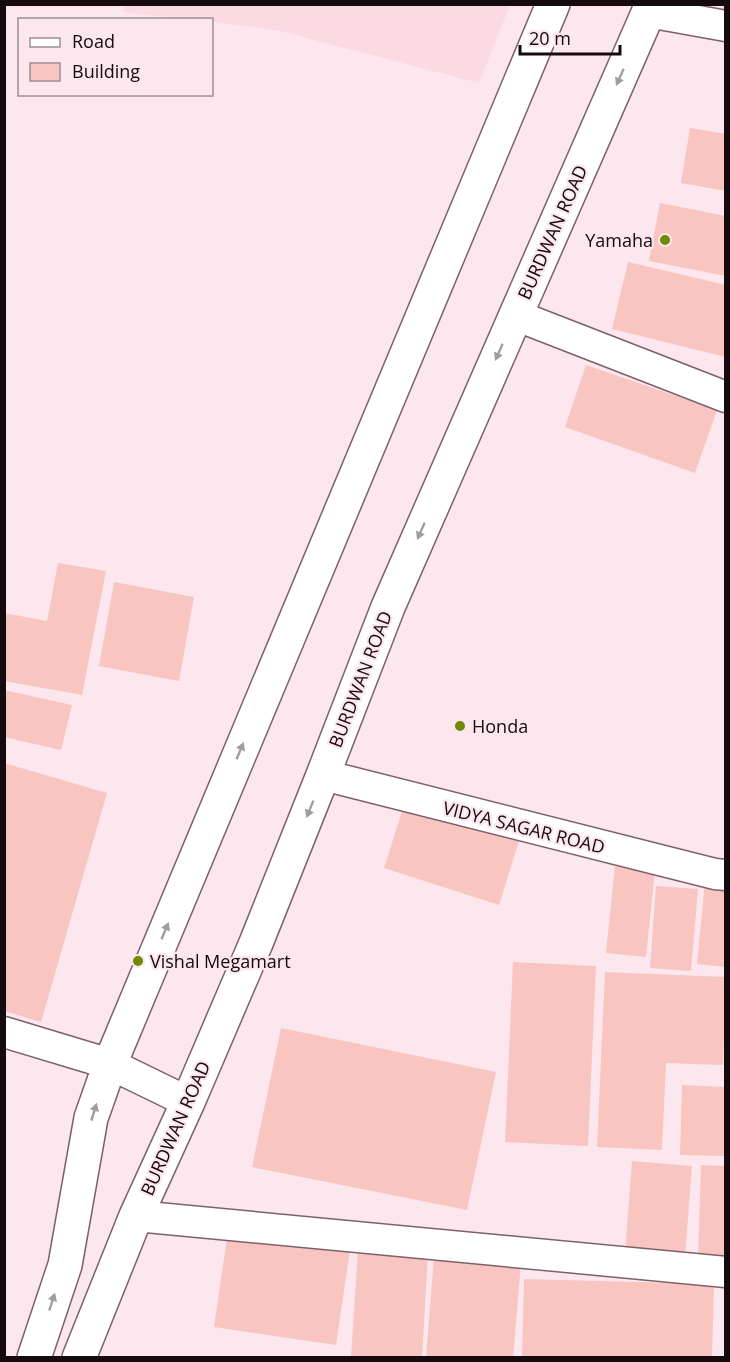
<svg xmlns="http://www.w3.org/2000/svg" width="730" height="1362" font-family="'Open Sans',sans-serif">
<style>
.built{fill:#fbdae4}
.building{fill:#f8c5c1}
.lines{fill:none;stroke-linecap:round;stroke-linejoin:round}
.street-casing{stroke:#7d616a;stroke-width:33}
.primary-casing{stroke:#7d616a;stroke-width:36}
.street{stroke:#fff;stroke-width:30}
.primary{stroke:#fff;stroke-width:33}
.oneway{fill:#a19d9f}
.poi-dot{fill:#6f8a03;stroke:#fbe7ed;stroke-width:2}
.labels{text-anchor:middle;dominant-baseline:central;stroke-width:4.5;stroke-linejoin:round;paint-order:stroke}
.street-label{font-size:18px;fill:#150a0e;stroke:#fbe7ed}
.poi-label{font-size:18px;fill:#150a0e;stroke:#fbe7ed;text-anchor:start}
</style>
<rect width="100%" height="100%" fill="#fbe7ed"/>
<path class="built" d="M 124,5 L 124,4 L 510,5 L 479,83 L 276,30 L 212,22 L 212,20 L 186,19 L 123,12 Z"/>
<path class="building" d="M 690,128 L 726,134 L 726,191 L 681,183 Z
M 660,203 L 726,216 L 726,276 L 649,261 Z
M 628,262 L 726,285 L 726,357 L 612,329 Z
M 586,365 L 717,410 L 695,473 L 565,427 Z
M 58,563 L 106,571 L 82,695 L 4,681 L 4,613 L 47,621 Z
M 114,582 L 194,597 L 179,681 L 99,666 Z
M 4,690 L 72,705 L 61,750 L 4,737 Z
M 4,763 L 107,793 L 41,1022 L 4,1011 Z
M 404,805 L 519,841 L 499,905 L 384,868 Z
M 615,866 L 655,870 L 646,957 L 606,953 Z
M 705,882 L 726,884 L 726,967 L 697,964 Z
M 656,886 L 698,889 L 691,971 L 650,968 Z
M 513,962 L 596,966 L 588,1146 L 505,1142 Z
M 605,972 L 726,977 L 723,1065 L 666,1063 L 662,1150 L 597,1147 Z
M 281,1028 L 496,1072 L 467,1210 L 252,1167 Z
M 682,1085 L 726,1087 L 726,1156 L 680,1155 Z
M 632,1161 L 692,1166 L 685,1256 L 625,1252 Z
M 701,1165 L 726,1166 L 726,1259 L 698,1258 Z
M 228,1231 L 350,1250 L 336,1345 L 214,1327 Z
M 358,1248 L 428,1252 L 422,1358 L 351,1358 Z
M 434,1256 L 521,1262 L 513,1358 L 426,1358 Z
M 524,1279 L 714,1284 L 712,1358 L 522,1358 Z"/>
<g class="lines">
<defs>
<path id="street" d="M 648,12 L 726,26
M 515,315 L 726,397
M 323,775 L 715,874 L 726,875
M 4,1032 L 110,1064 L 188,1102
M 136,1216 L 726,1272"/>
<path id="primary" d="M 34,1358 L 65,1265 L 91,1118 L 110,1064 L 553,4
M 79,1358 L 136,1216 L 188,1102 L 256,943 L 323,775 L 388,607 L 652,4"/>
</defs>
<use href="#street" class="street-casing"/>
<use href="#primary" class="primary-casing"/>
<use href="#street" class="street"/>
<use href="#primary" class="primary"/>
</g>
<defs><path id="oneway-solid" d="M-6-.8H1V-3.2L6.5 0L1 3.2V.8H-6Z" transform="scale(1.5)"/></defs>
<g class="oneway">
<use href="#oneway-solid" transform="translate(620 77) rotate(114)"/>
<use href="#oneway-solid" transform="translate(499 352) rotate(114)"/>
<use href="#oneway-solid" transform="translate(421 531) rotate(114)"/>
<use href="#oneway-solid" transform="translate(240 751) rotate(-67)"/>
<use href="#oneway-solid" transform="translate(310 809) rotate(112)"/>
<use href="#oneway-solid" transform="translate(165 931) rotate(-67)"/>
<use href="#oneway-solid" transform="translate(94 1112) rotate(-73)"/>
<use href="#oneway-solid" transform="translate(52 1302) rotate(-72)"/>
</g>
<g class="poi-dot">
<circle cx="665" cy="240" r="6"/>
<circle cx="460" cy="726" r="6"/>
<circle cx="138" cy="961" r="6"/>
</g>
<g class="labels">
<g class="street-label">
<text transform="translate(552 232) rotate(-66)">BURDWAN ROAD</text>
<text transform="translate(360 679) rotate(-69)">BURDWAN ROAD</text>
<text transform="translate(524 827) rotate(14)">VIDYA SAGAR ROAD</text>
<text transform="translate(175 1128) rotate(-66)">BURDWAN ROAD</text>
</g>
<g class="poi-label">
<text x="653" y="240" text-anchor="end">Yamaha</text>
<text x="472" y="726">Honda</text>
<text x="150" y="961">Vishal Megamart</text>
</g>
</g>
<rect width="730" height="1362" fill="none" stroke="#150a0e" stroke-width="12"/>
<rect x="18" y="18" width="195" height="78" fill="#fbe7ed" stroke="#9f8f94" stroke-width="1.5"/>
<rect x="30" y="38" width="30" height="9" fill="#ffffff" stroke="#9f8f94" stroke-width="1.5"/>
<text x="72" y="48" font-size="18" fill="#150a0e">Road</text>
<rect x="30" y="63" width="30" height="18" fill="#f8c5c1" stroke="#9f8f94" stroke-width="1.5"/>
<text x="72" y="78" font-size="18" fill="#150a0e">Building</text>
<path d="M520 45v9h100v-9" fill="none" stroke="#150a0e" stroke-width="3"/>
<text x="529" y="45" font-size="18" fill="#150a0e" stroke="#fbe7ed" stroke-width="4.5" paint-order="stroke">20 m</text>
</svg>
